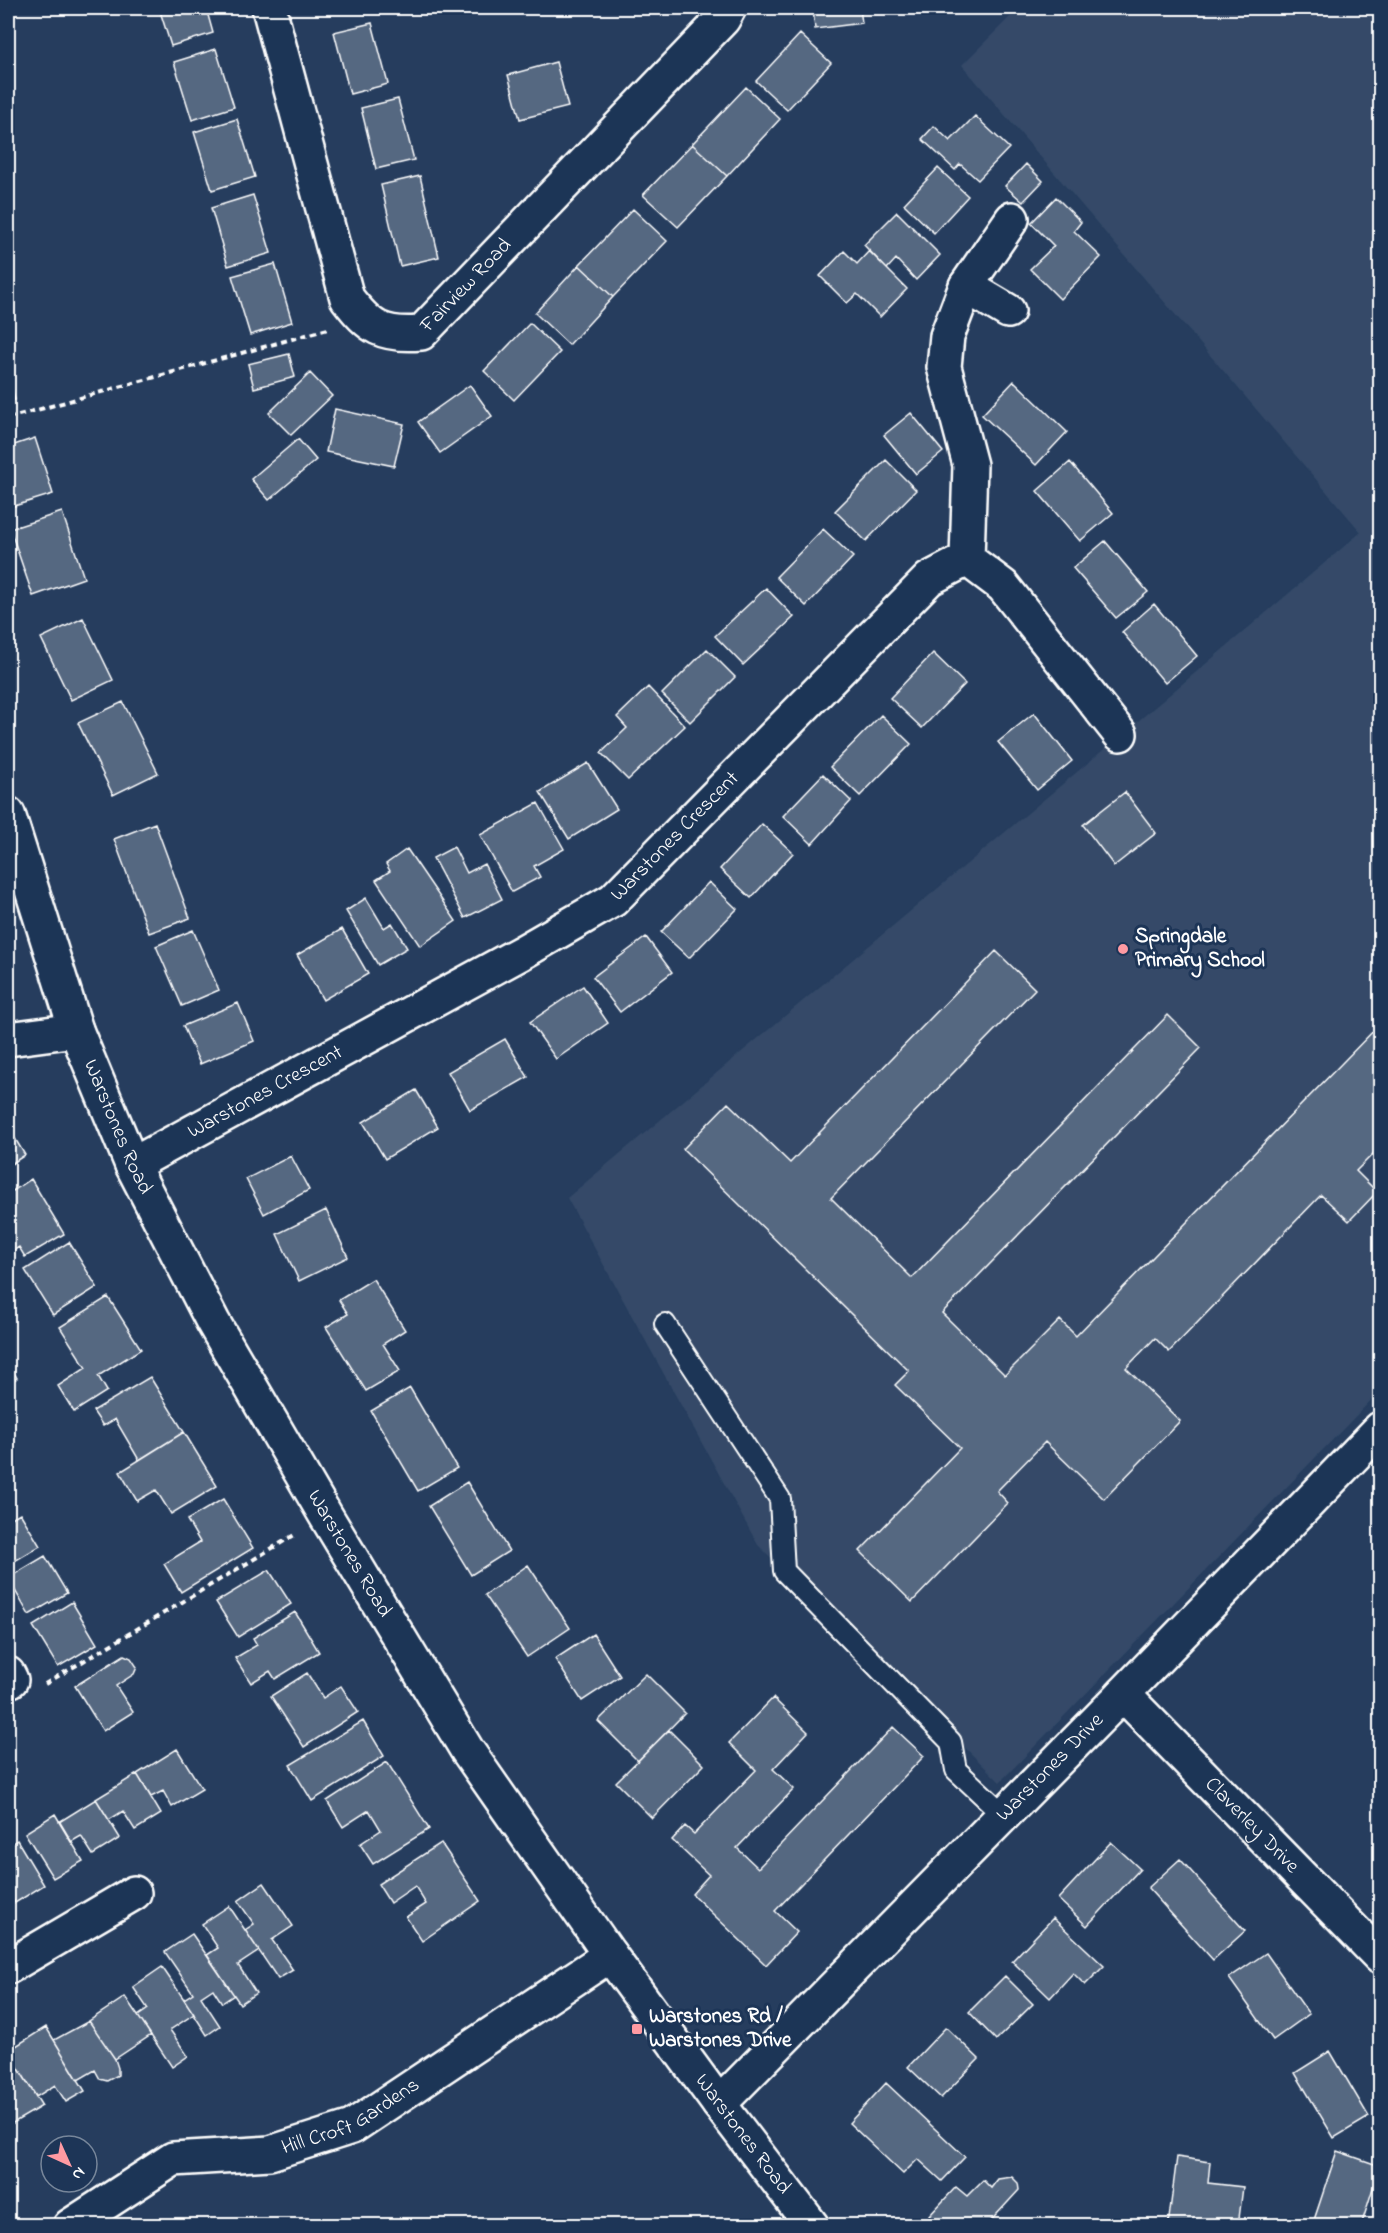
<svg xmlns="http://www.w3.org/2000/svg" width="1388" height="2233" font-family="'Indie Flower',sans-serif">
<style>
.built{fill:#344a68}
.building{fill:#556781;stroke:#fff;stroke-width:1.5}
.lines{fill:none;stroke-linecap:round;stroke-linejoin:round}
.lane-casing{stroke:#fff;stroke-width:24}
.street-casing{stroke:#fff;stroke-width:38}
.secondary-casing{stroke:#fff;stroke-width:38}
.path{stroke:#fff;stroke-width:4;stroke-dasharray:6 4.5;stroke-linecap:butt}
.lane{stroke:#1d3557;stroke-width:20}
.street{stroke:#1d3557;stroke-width:33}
.secondary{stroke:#1d3557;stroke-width:33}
.poi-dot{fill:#ff9aa2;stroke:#1d3557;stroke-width:2}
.labels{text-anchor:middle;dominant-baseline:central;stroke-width:6;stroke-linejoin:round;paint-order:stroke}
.street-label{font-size:21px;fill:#fff;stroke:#1d3557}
.poi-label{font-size:21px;font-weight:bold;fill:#fff;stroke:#1d3557;text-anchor:start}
</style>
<rect width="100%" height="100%" fill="#263d5e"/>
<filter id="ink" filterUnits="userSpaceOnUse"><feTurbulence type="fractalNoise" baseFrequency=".0167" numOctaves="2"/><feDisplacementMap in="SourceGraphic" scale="12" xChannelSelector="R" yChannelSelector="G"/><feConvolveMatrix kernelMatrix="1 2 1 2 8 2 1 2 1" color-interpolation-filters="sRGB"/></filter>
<g filter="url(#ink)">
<path class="built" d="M 1019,8 L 1380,8 L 1380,1391 L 1000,1782 L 758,1545 L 567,1198 L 1162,701 L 1361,532 L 962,65 Z"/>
<path class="building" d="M 159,8 L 206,8 L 213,33 L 171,46 Z
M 813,8 L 860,8 L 862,23 L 815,29 Z
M 372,23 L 388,84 L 350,94 L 334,32 Z
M 800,34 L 831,63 L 787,110 L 756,81 Z
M 216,49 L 234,107 L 192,120 L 174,62 Z
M 556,62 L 568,107 L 520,119 L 508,75 Z
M 746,87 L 780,119 L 727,176 L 692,144 Z
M 398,99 L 414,160 L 376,169 L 361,108 Z
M 975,116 L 1009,148 L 978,180 L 960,164 L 955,170 L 922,139 L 934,126 L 950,141 Z
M 237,119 L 255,177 L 212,190 L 194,132 Z
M 692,144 L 727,176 L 678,227 L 643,195 Z
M 1026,164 L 1043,181 L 1023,202 L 1005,186 Z
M 938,168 L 968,196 L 934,233 L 904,204 Z
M 420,176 L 439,257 L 400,266 L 381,185 Z
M 253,195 L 271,253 L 228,266 L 211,208 Z
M 1056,197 L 1081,222 L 1074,231 L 1101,257 L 1060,299 L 1030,269 L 1054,246 L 1031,223 Z
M 633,209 L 667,241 L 613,297 L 579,265 Z
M 897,212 L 940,255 L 916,280 L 896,259 L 887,269 L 864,245 Z
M 844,251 L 857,264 L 869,251 L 907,289 L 880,317 L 857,294 L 847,303 L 820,276 Z
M 275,264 L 292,322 L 250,335 L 232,276 Z
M 579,265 L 613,297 L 569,345 L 535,313 Z
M 530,323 L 560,352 L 514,400 L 484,371 Z
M 289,354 L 295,377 L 254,388 L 248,364 Z
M 8,368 L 15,400 L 8,402 Z
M 310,373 L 332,396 L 291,435 L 269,413 Z
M 1014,381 L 1067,432 L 1036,465 L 982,415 Z
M 470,385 L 492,416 L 440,453 L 418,422 Z
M 335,409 L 404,424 L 394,466 L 326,452 Z
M 911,413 L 943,452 L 916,474 L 884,435 Z
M 35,438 L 53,494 L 8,508 L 8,447 Z
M 298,439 L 316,460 L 269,500 L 251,479 Z
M 886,460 L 916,490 L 866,541 L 835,511 Z
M 1070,462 L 1113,513 L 1080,541 L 1037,491 Z
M 62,512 L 84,578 L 33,596 L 10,529 Z
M 823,529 L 853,557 L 806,606 L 776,577 Z
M 1105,541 L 1148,592 L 1116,618 L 1073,568 Z
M 766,588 L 794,617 L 743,665 L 715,636 Z
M 1154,604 L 1197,656 L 1165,683 L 1122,632 Z
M 83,618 L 113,680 L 71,700 L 41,638 Z
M 707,649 L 735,677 L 690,722 L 662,694 Z
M 933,653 L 965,684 L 922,728 L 890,698 Z
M 648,687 L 685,726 L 628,780 L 601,753 L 627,728 L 617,717 Z
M 123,702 L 158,773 L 113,795 L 78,723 Z
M 1034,713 L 1072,761 L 1037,790 L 998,742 Z
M 881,715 L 911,744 L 860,796 L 830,767 Z
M 588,763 L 617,809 L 569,839 L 540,792 Z
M 823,774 L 851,801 L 812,844 L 783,816 Z
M 1125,792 L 1156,833 L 1114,866 L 1083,825 Z
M 538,803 L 564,849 L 534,866 L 540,877 L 512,892 L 480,835 Z
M 155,823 L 190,918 L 149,933 L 114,839 Z
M 762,824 L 793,853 L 751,898 L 720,869 Z
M 454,847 L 467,873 L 484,864 L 502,899 L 465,918 L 433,858 Z
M 407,849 L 456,921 L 420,946 L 376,880 L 390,871 L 386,864 Z
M 709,882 L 737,909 L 689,958 L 661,932 Z
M 366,898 L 384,928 L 392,923 L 407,948 L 378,965 L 346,911 Z
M 342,929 L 368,974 L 323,1000 L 297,955 Z
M 193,930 L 219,990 L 182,1006 L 156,946 Z
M 646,937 L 672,972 L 620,1012 L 593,977 Z
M 996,951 L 1035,989 L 831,1198 L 912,1278 L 1168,1015 L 1201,1048 L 942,1313 L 1005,1375 L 1060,1320 L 1076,1336 L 1380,1024 L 1380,1147 L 1356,1171 L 1377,1192 L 1349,1221 L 1321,1195 L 1169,1352 L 1155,1338 L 1126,1368 L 1180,1421 L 1104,1499 L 1045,1442 L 997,1491 L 1008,1503 L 912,1602 L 860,1551 L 960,1448 L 895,1385 L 909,1371 L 683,1149 L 728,1103 L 790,1163 Z
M 583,986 L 608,1023 L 556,1059 L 530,1022 Z
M 238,1003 L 254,1041 L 200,1064 L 183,1026 Z
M 505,1039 L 528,1077 L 470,1110 L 448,1072 Z
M 416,1090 L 438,1127 L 385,1159 L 363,1122 Z
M 8,1127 L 25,1155 L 8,1166 Z
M 291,1156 L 309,1190 L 264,1214 L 246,1179 Z
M 31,1179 L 64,1234 L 25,1257 L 19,1247 L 8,1254 L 8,1194 Z
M 326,1210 L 348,1257 L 299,1281 L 277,1234 Z
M 69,1242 L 97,1287 L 53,1315 L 25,1270 Z
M 373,1279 L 405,1330 L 383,1344 L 400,1371 L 366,1391 L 326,1327 L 348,1314 L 339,1300 Z
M 108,1297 L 141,1349 L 98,1376 L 107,1391 L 74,1412 L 58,1386 L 86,1368 L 60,1327 Z
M 8,1362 L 17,1378 L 8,1384 Z
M 150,1377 L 184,1432 L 139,1460 L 115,1419 L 103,1426 L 93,1411 Z
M 410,1388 L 457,1468 L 418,1491 L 371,1411 Z
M 184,1432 L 217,1486 L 171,1514 L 156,1490 L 137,1501 L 120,1472 Z
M 467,1482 L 509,1551 L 471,1575 L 429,1506 Z
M 223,1499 L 253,1548 L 181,1592 L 164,1564 L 200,1542 L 187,1520 Z
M 20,1513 L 40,1546 L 8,1565 L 8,1520 Z
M 45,1556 L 67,1593 L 29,1615 L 8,1578 Z
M 528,1565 L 570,1628 L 527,1657 L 485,1595 Z
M 269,1570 L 291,1604 L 238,1637 L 216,1602 Z
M 72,1602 L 97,1644 L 58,1667 L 33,1626 Z
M 295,1612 L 319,1652 L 275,1679 L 270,1671 L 251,1683 L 235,1658 L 257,1645 L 253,1638 Z
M 593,1634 L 620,1676 L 582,1701 L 555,1659 Z
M 124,1655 L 131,1658 L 137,1667 L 134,1674 L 116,1686 L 133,1712 L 103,1731 L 75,1686 Z
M 307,1673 L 323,1698 L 341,1686 L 358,1712 L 304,1747 L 271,1696 Z
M 646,1674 L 685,1713 L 638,1761 L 598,1721 Z
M 773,1698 L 808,1732 L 773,1769 L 794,1789 L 737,1848 L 758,1868 L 893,1727 L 924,1756 L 775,1911 L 797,1932 L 766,1965 L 692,1894 L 709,1875 L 672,1840 L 685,1826 L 694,1834 L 756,1770 L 729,1743 Z
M 363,1721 L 384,1756 L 312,1801 L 290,1765 Z
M 669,1730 L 704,1765 L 652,1818 L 616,1782 Z
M 177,1749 L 202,1789 L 172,1807 L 163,1791 L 151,1797 L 137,1774 Z
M 387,1762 L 429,1829 L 373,1864 L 360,1844 L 381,1830 L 369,1810 L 343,1827 L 327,1801 Z
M 137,1774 L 161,1814 L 135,1830 L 123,1811 L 109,1820 L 96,1799 Z
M 96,1799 L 120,1838 L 93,1855 L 81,1836 L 71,1842 L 59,1822 Z
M 55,1814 L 83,1861 L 53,1878 L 25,1833 Z
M 17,1840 L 44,1885 L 15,1903 L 8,1891 L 8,1846 Z
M 1111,1842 L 1140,1869 L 1087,1926 L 1058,1899 Z
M 441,1843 L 480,1901 L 422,1941 L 406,1917 L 426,1904 L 415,1886 L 390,1903 L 378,1884 Z
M 1180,1859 L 1245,1931 L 1213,1960 L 1148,1888 Z
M 264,1883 L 293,1926 L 272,1940 L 293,1970 L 278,1979 L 245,1930 L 254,1924 L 238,1901 Z
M 229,1906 L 259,1951 L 238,1965 L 256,1993 L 240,2004 L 207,1955 L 218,1948 L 202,1924 Z
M 1053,1918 L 1104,1966 L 1085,1985 L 1073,1973 L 1050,1998 L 1012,1961 Z
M 192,1934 L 234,1995 L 222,2003 L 213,1989 L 201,1997 L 220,2026 L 207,2035 L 184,1999 L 193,1993 L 165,1952 Z
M 1266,1953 L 1309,2014 L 1273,2040 L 1229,1978 Z
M 162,1967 L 194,2014 L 170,2030 L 188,2056 L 172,2067 L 138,2016 L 148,2009 L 133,1987 Z
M 1005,1976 L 1033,2004 L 996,2040 L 969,2012 Z
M 125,1997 L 151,2035 L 115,2059 L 89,2021 Z
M 89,2021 L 115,2059 L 118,2068 L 118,2075 L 107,2081 L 100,2079 L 95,2070 L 78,2080 L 54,2040 Z
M 46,2027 L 85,2091 L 66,2102 L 55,2085 L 36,2097 L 8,2051 Z
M 946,2027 L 979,2059 L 941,2098 L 908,2067 Z
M 8,2051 L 42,2106 L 8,2126 Z
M 1330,2051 L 1369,2117 L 1334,2138 L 1295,2073 Z
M 886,2083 L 965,2157 L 942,2181 L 918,2159 L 903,2174 L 849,2123 Z
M 1337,2151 L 1380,2166 L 1361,2226 L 1312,2226 Z
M 1177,2157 L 1210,2162 L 1208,2183 L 1243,2187 L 1238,2226 L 1168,2226 Z
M 1012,2177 L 1018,2183 L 1019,2190 L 986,2226 L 940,2226 L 929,2216 L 956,2187 L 967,2196 L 983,2180 L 991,2188 L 998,2179 Z"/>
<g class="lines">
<defs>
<path id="lane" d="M 665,1324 L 780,1499 L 784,1571 L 951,1742 L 956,1770 L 1004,1815"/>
<g id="street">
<path id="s1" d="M 269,8 L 347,298 C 370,328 382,336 421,333 L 723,19 L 729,8"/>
<path d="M 966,286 L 1008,311"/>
<path d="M 967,559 L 970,465 L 944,367 L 947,336 L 966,286 L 1012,219"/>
<path d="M 8,1039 L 76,1030"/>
<path id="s2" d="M 132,1165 L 521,953 L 613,900 L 929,579 L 967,559 L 1003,586 L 1120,734"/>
<path d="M 8,1674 L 11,1680"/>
<path id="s3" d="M 1123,1694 L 1380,1957"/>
<path d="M 8,1967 L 134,1893"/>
<path id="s4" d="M 719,2104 L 1123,1694 L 1380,1429"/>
<path id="s5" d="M 70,2226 L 173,2159 L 270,2153 L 352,2127 L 610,1955"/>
</g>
<g id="secondary">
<path id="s6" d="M 8,814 L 76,1030 L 132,1165 L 213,1322 L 326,1516 L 467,1750 L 610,1955 L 719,2104 L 812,2226"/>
</g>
</defs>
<use href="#lane" class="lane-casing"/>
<use href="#street" class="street-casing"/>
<use href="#secondary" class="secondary-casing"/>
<path class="path" d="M 8,418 L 328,329
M 45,1684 L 296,1534"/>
<use href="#lane" class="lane"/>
<use href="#street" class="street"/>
<use href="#secondary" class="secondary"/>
</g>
</g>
<g class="poi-dot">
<circle cx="1123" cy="949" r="6"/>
<rect x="631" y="2023" width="12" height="12" rx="3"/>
</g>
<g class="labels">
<g class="street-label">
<text stroke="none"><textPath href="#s1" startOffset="453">Fairview Road</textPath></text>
<text stroke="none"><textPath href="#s2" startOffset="638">Warstones Crescent</textPath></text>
<text stroke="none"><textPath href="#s2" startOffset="152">Warstones Crescent</textPath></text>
<text stroke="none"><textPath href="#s6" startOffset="332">Warstones Road</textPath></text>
<text stroke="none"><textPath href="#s6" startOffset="818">Warstones Road</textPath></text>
<text stroke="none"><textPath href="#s4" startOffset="472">Warstones Drive</textPath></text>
<text stroke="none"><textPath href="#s3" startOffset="184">Claverley Drive</textPath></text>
<text stroke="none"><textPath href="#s5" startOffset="309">Hill Croft Gardens</textPath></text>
<text stroke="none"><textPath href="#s6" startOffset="1520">Warstones Road</textPath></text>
</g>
<g class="poi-label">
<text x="1135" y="937">Springdale<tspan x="1135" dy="24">Primary School</tspan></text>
<text x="649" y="2017">Warstones Rd /<tspan x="649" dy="24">Warstones Drive</tspan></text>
</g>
</g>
<rect width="1388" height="2233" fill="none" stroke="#1d3557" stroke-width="30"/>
<rect x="15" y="15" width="1358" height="2203" fill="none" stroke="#fff" stroke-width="2" filter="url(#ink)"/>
<g transform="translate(69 2164) rotate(135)"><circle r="28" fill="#1d3557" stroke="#77869a" stroke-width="1.5"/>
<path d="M0-4.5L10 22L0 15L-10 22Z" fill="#ff9aa2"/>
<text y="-9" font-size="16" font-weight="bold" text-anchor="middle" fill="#ffffff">N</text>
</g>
</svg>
